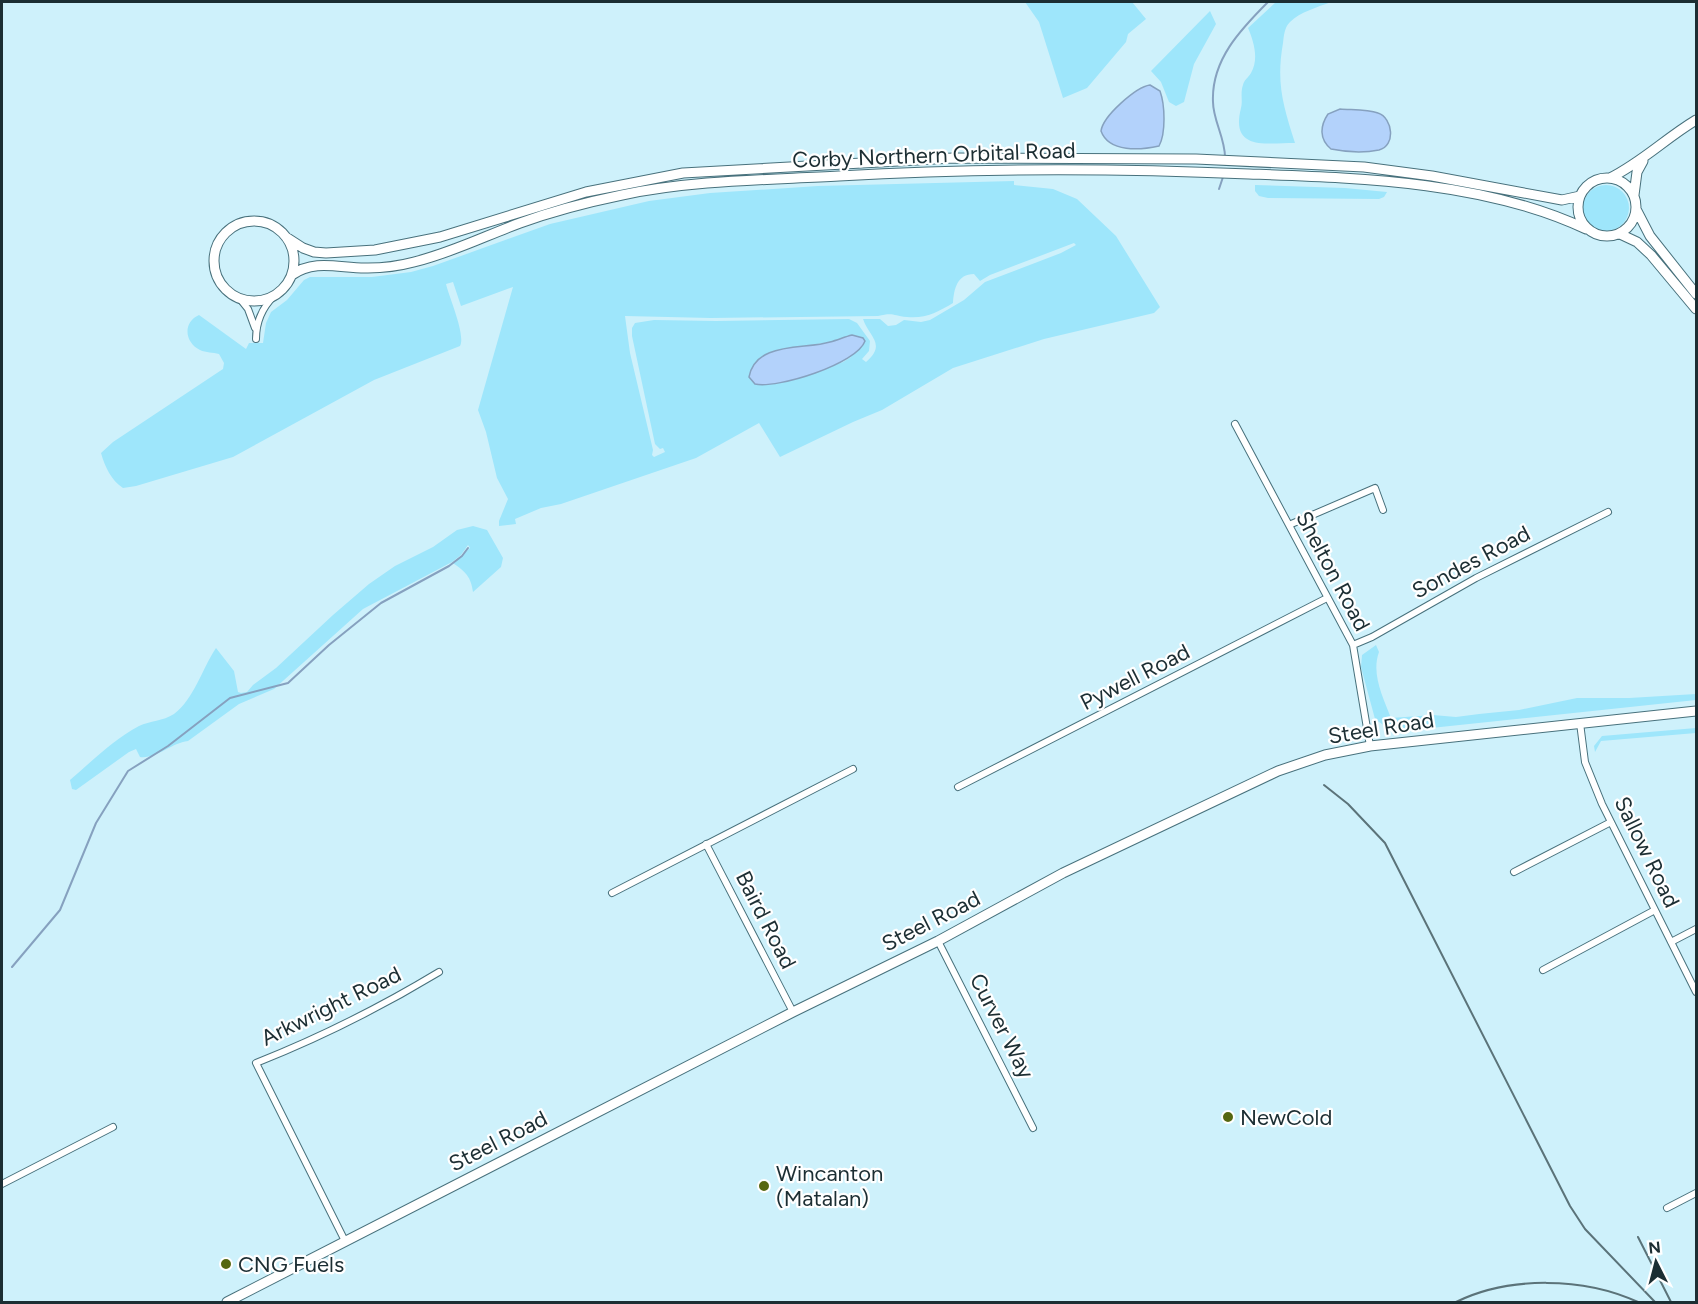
<svg xmlns="http://www.w3.org/2000/svg" width="1698" height="1304" font-family="Figtree,sans-serif">
<style>
.green{fill:#9ee6fb;fill-rule:evenodd}
.water{fill:#b3d2fb;stroke:#86a1bf;stroke-width:1.5}
.lines{fill:none;stroke-linecap:round;stroke-linejoin:round}
.stream{stroke:#86a1bf;stroke-width:2}
.street-casing{stroke:#48717c;stroke-width:8}
.secondary-casing{stroke:#48717c;stroke-width:11}
.primary-casing{stroke:#48717c;stroke-width:11}
.street{stroke:#fff;stroke-width:6}
.secondary{stroke:#fff;stroke-width:9}
.primary{stroke:#fff;stroke-width:9}
.rail{stroke:#5b7379;stroke-width:2}
.poi-dot{fill:#566711;stroke:#fff;stroke-width:2}
.labels{text-anchor:middle;dominant-baseline:central;stroke-width:4.5;stroke-linejoin:round;paint-order:stroke}
.street-label{font-size:22px;fill:#1c2e33;stroke:#fff}
.poi-label{font-size:22px;fill:#1c2e33;stroke:#fff;text-anchor:start}
</style>
<rect width="100%" height="100%" fill="#cef1fb"/>
<path class="green" d="M 1025,2 L 1132,2 L 1146,19 L 1128,34 L 1126,42 L 1087,88 L 1063,98 L 1039,22 Z
M 1276,2 L 1331,2 C 1318,7 1300,12 1290,22 C 1284,28 1284,36 1283,43 C 1276,83 1283,105 1295,143 C 1266,143 1230,151 1241,108 C 1243,101 1240,93 1243,85 C 1244,80 1248,78 1251,73 C 1259,59 1254,42 1248,28 Z
M 1210,11 L 1216,24 L 1194,64 L 1184,102 L 1176,106 L 1169,102 L 1161,82 L 1151,71 Z
M 1014,181 L 1014,185 L 1053,189 L 1077,199 L 1116,236 L 1160,307 L 1154,313 L 1044,339 L 953,368 L 882,410 L 853,422 L 780,457 L 759,423 L 696,458 L 561,504 L 541,508 L 515,519 L 516,524 L 499,526 L 499,521 L 508,499 L 497,478 L 486,432 L 478,410 L 513,287 L 461,306 L 453,282 L 446,284 C 449,297 466,335 460,346 L 374,380 L 233,457 L 136,486 L 123,488 C 111,480 105,467 101,453 L 113,442 L 223,369 L 224,363 L 219,354 C 213,352 206,353 200,350 C 184,342 183,322 199,315 L 246,349 L 249,343 L 263,343 L 266,323 L 271,312 L 287,300 L 304,280 L 310,277 L 372,277 L 411,272 L 433,266 L 550,224 L 649,201 L 710,193 L 818,186 ZM 1074,243 L 1076,245 L 1061,253 L 985,282 L 964,300 L 930,320 L 921,322 L 904,320 L 896,325 L 888,326 L 880,319 L 863,319 C 869,337 887,344 866,362 L 862,359 L 869,351 L 870,341 L 857,323 L 849,319 L 716,321 L 654,320 L 635,323 L 632,328 L 632,336 L 655,444 L 660,449 L 663,448 L 665,452 L 654,457 L 652,455 L 653,450 L 630,353 L 625,316 L 711,318 L 878,316 C 894,312 893,316 907,317 C 925,319 938,312 953,303 C 954,289 957,274 974,274 L 980,281 L 990,275 ZM 830,342 L 851,357 L 843,362 L 797,379 L 757,361 L 773,351 Z
M1583 208a23 23 0 1 1 46 0a23 23 0 1 1-46 0Z
M 1255,185 L 1345,188 L 1387,192 L 1384,197 L 1379,199 L 1268,198 L 1259,196 L 1255,191 Z
M 473,526 L 487,530 L 503,558 L 501,567 L 473,592 C 471,577 466,572 453,563 L 470,548 L 468,545 L 461,555 L 452,562 L 363,609 L 274,689 L 239,704 L 188,741 C 171,743 157,759 140,757 L 136,749 L 129,752 L 76,790 L 72,789 L 70,780 C 91,762 114,739 139,726 C 150,721 163,721 174,714 C 194,699 202,669 216,648 L 234,671 L 238,692 L 241,693 L 247,692 L 253,685 L 276,668 L 333,615 L 369,584 L 395,566 L 433,547 L 457,530 Z
M 1376,645 L 1379,652 C 1371,674 1383,697 1391,718 L 1433,715 L 1456,717 L 1479,714 L 1519,710 L 1577,698 L 1629,698 L 1696,694 L 1696,700 L 1393,732 L 1375,719 L 1361,667 L 1362,655 Z
M 1696,728 L 1696,733 L 1601,741 L 1595,752 L 1594,746 L 1602,736 Z"/>
<path class="water" d="M 1150,85 L 1160,91 C 1165,105 1166,133 1159,146 C 1141,150 1109,153 1101,131 C 1103,116 1136,87 1150,85 Z
M 1340,109 C 1352,110 1367,109 1378,113 C 1393,118 1396,146 1379,150 C 1364,153 1346,152 1331,149 C 1319,139 1320,126 1328,114 Z
M 852,335 L 863,338 L 865,341 C 857,364 777,389 755,384 L 749,377 C 756,341 804,350 830,342 C 838,340 844,337 852,335 Z"/>
<g class="lines">
<path class="stream" d="M 1225,157 C 1225,138 1213,120 1213,102 C 1211,60 1241,29 1268,2
M 1219,189 L 1223,177
M 12,967 L 60,910 L 96,823 L 128,771 L 168,746 L 230,698 L 288,683 L 329,645 L 381,603 L 449,566 L 462,556 L 468,548"/>
<defs>
<path id="street" d="M 240,299 L 248,309 L 255,328
M 256,339 C 256,322 262,308 274,296
M 1235,424 L 1353,645 L 1370,746
M 1289,525 L 1375,488 L 1383,510
M 1353,645 L 1372,637 L 1476,578 L 1608,512
M 1580,723 L 1585,762 L 1602,804 L 1696,992
M 958,787 L 1327,598
M 706,844 L 793,1012
M 1514,872 L 1611,822
M 612,893 L 853,769
M 938,941 L 1033,1128
M 1671,942 L 1696,929
M 1543,970 L 1655,910
M 2,1184 L 113,1127
M 1667,1208 L 1696,1193
M 345,1241 L 256,1063 C 319,1038 381,1007 439,972"/>
<path id="secondary" d="M1578 207a29 29 0 1 1 58 0a29 29 0 1 1-58 0Z
M 1610,178 C 1642,162 1666,138 1696,120
M 1634,195 L 1637,172 L 1643,161
M 1636,209 L 1650,236 L 1696,294
M214 261a40 40 0 1 1 80 0a40 40 0 1 1-80 0Z
M 1620,234 L 1637,242 L 1651,255 L 1696,309
M 286,237 L 303,248 L 314,252 L 326,253 L 375,250 L 440,237 L 586,192 L 683,173 L 953,158 L 1196,159 L 1364,167 L 1432,176 L 1562,200 L 1580,196
M 292,275 C 315,258 342,269 368,268 C 384,268 399,266 414,262 C 451,253 485,236 520,223 C 553,211 588,202 622,195 C 693,180 767,180 839,176 C 975,168 1112,168 1249,174 C 1360,178 1484,181 1586,229"/>
<path id="primary" d="M 227,1302 L 793,1012 L 938,941 L 1063,873 L 1278,771 L 1325,755 L 1370,746 L 1696,711"/>
</defs>
<use href="#street" class="street-casing"/>
<use href="#secondary" class="secondary-casing"/>
<use href="#primary" class="primary-casing"/>
<use href="#street" class="street"/>
<use href="#secondary" class="secondary"/>
<use href="#primary" class="primary"/>
<path class="rail" d="M 1324,785 L 1348,804 L 1385,843 L 1570,1206 L 1585,1229 L 1655,1302
M 1638,1237 L 1671,1302
M 1456,1302 C 1509,1276 1584,1277 1638,1302"/>
</g>
<g class="poi-dot">
<circle cx="1228" cy="1117" r="6"/>
<circle cx="764" cy="1186" r="6"/>
<circle cx="226" cy="1264" r="6"/>
</g>
<g class="labels">
<g class="street-label">
<text transform="translate(934 155) rotate(-2)">Corby Northern Orbital Road</text>
<text transform="translate(1471 562) rotate(-28)">Sondes Road</text>
<text transform="translate(1333 571) rotate(62)">Shelton Road</text>
<text transform="translate(1135 677) rotate(-27)">Pywell Road</text>
<text transform="translate(1381 728) rotate(-9)">Steel Road</text>
<text transform="translate(1647 852) rotate(64)">Sallow Road</text>
<text transform="translate(766 920) rotate(63)">Baird Road</text>
<text transform="translate(931 921) rotate(-27)">Steel Road</text>
<text transform="translate(331 1006) rotate(-26)">Arkwright Road</text>
<text transform="translate(1002 1026) rotate(63)">Curver Way</text>
<text transform="translate(498 1141) rotate(-27)">Steel Road</text>
</g>
<g class="poi-label">
<text x="1240" y="1117">NewCold</text>
<text x="776" y="1173">Wincanton<tspan x="776" dy="25">(Matalan)</tspan></text>
<text x="238" y="1264">CNG Fuels</text>
</g>
</g>
<rect width="1698" height="1304" fill="none" stroke="#1c2e33" stroke-width="6"/>
<g transform="translate(1656 1262) rotate(354)" stroke="#ffffff" stroke-width="4.5" paint-order="stroke">
<path d="M0-4.5L10 22L0 15L-10 22Z" fill="#1c2e33"/>
<text y="-9" font-size="16" font-weight="bold" text-anchor="middle" fill="#1c2e33">N</text>
</g>
</svg>
